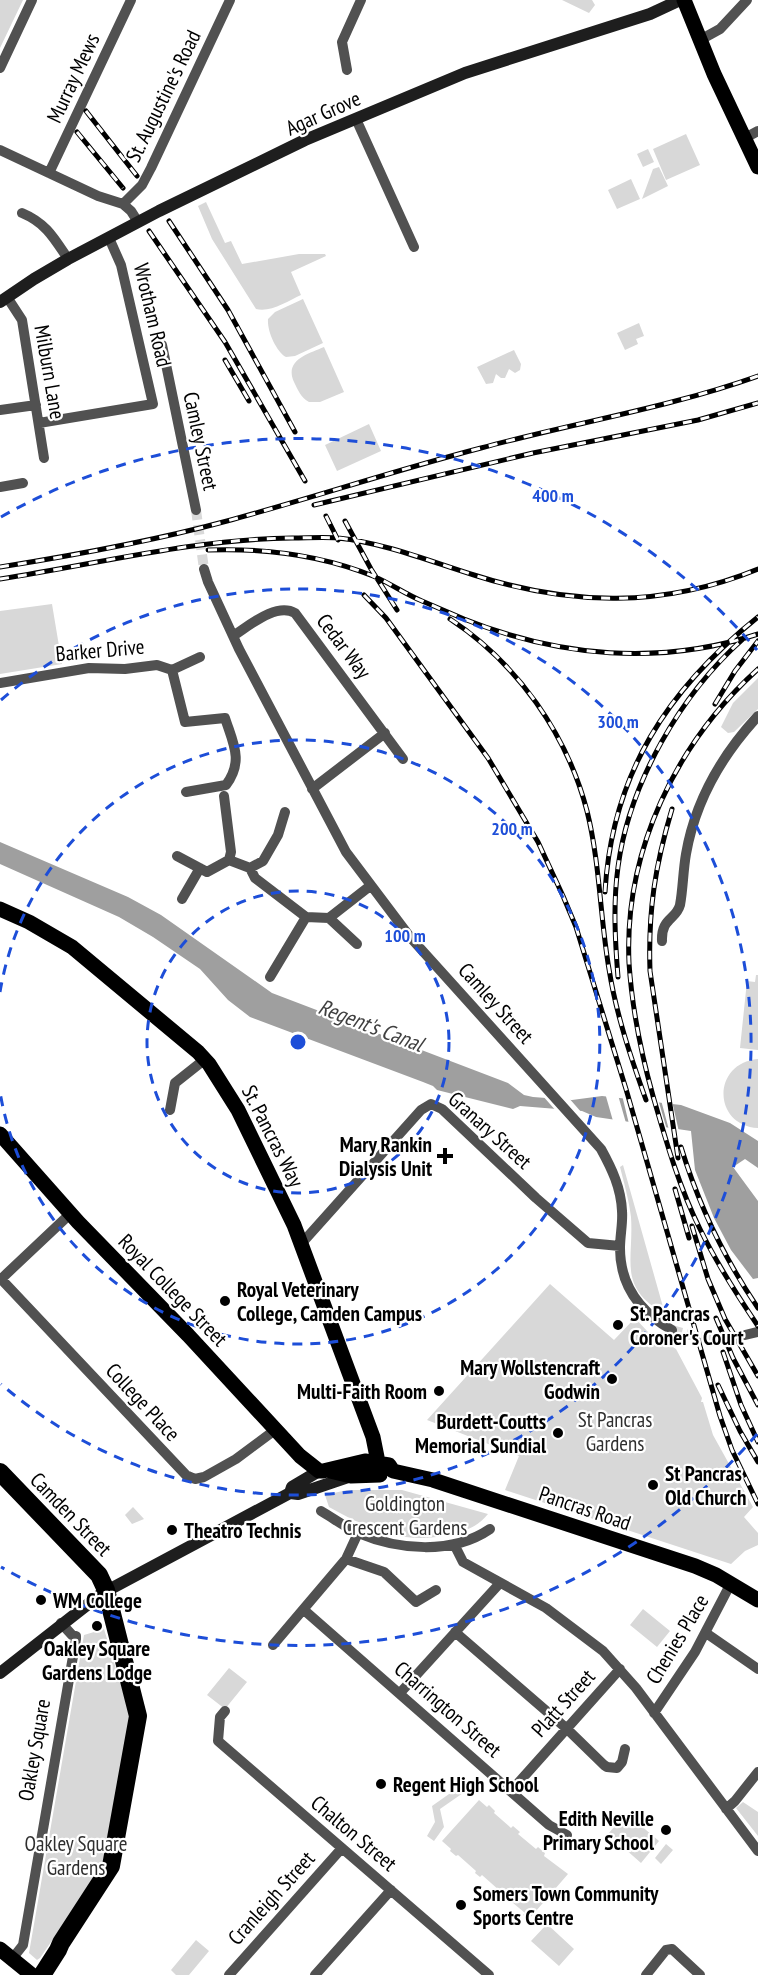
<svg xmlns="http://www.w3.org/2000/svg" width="758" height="1975" font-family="'PT Sans Narrow',sans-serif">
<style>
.green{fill:#d8d8d8}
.water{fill:#9f9f9f}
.pier{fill:#fff}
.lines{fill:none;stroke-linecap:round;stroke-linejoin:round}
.street-tunnel{stroke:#d9d9d9;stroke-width:10;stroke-dasharray:10 5;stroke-linecap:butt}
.street{stroke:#515151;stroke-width:10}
.secondary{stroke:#1e1e1e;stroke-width:12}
.primary{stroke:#000;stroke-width:15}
.highway{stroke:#000;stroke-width:18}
.rail-casing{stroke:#000;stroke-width:5}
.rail{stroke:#fff;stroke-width:3;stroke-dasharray:9;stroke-linecap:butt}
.ring{fill:none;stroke:#1d4ed8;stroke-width:3;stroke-dasharray:10 8}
.poi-dot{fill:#000;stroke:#fff;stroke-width:2}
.labels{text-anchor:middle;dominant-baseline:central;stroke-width:4.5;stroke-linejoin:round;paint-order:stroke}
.street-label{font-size:21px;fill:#000;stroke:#fff}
.poi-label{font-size:21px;font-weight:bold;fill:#000;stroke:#fff;text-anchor:start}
.park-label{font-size:21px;fill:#2f2f2f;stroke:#fff}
.water-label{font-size:22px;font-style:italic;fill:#404040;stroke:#fff}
.centre{fill:#1d4ed8;stroke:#fff;stroke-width:3}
.ring-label{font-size:18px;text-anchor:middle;font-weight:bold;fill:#1d4ed8;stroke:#fff;stroke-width:4.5;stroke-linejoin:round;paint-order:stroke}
</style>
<rect width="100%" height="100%" fill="#fff"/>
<path class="green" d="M 0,0 L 23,0 L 0,48 Z
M 562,0 L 592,0 L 595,5 L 589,13 Z
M 686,134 L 700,165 L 666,180 L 653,149 Z
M 648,149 L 654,162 L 643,167 L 637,154 Z
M 659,167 L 668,186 L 642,199 L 653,169 Z
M 631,179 L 640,199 L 617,209 L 608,190 Z
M 206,202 L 225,243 L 231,241 L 242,264 L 299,254 L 325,254 L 326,256 L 291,272 L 301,295 C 288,301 270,313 256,309 L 212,239 L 198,206 Z
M 303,299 L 323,343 L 295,356 L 286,357 C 276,351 267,331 268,319 L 275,312 Z
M 639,323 L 644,336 L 636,339 L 638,344 L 625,350 L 617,333 Z
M 324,347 L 344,392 L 320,402 L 309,402 C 301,398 298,390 294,382 C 284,360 308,354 324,347 Z
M 514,350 L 521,364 L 520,370 L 515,373 L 509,369 L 505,378 L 501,378 L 496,374 L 493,383 L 486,384 L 477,367 Z
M 369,424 L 381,451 L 337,471 L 325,445 Z
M 52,604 L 62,664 L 0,674 L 0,611 Z
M 758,678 L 758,709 L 734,732 L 728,733 L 721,727 L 733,703 Z
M 756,975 L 758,975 L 758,1050 L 740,1048 L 747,981 L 755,982 Z
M 758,1059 L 758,1128 C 712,1125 712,1063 758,1059 Z
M 623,1165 L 665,1314 C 617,1287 634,1261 631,1217 C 629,1200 624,1183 620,1167 Z
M 550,1284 L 614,1340 L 635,1318 L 648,1332 L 676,1349 L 702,1398 L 701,1402 L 703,1402 L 713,1435 L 753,1507 L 744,1517 L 758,1533 L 758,1545 L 745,1551 L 731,1564 L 505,1490 L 519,1456 L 427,1420 Z
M 347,1490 L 402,1490 L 488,1514 C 478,1526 468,1530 453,1534 C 405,1546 370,1530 329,1507 L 325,1495 Z
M 133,1507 L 144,1519 L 132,1524 L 125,1515 Z
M 643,1609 L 670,1631 L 657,1647 L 630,1625 Z
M 104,1629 L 130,1715 L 102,1868 L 40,1958 L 37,1960 L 29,1953 L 84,1635 Z
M 229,1668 L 247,1682 L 225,1709 L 207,1695 Z
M 459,1787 L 463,1793 L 440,1809 L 444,1827 L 434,1841 L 427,1836 L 435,1822 L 432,1806 Z
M 479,1800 L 487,1807 L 489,1805 L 495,1811 L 494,1813 L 511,1828 L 513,1826 L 520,1832 L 518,1834 L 536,1849 L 538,1847 L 545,1853 L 544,1856 L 568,1874 L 529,1919 L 523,1915 L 525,1913 L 506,1897 L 504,1898 L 499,1894 L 500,1891 L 482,1875 L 480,1877 L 475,1873 L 476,1871 L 458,1855 L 456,1856 L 450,1851 L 451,1849 L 442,1841 Z
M 743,1802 L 758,1812 L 758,1836 L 736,1808 Z
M 626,1813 L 659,1841 L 641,1863 L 608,1834 Z
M 666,1844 L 673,1850 L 661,1864 L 655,1858 Z
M 547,1924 L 574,1949 L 559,1966 L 531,1941 Z
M 196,1940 L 209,1951 L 189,1975 L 176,1975 L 171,1970 Z"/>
<path class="water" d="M 0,842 L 128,897 L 161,915 L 272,993 L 508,1083 L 524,1095 L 533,1097 L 572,1100 L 602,1096 L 681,1105 L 730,1123 L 758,1141 L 758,1168 L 745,1159 L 733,1167 L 758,1201 L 758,1278 L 753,1279 L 731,1250 L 714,1218 L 695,1170 L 691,1131 L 596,1117 L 582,1111 L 520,1106 L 513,1109 L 437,1090 L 433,1086 L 423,1082 L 250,1017 L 228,1000 L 200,969 L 153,937 L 119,917 L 0,864 Z"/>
<path class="pier" d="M 605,1093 L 618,1095 L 626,1123 L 613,1121 Z
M 542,1095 L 568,1097 L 582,1113 L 557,1112 Z
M 622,1095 L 658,1099 L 667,1130 L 629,1124 Z
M 661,1100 L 672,1101 L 679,1132 L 669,1130 Z"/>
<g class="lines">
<path class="street-tunnel" d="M 196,510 L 204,569
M 672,1330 C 697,1338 719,1340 745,1335"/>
<path class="street" d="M 700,40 L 720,29 L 747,0
M 0,68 L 32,0
M 347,70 L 342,42 L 361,0
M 356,119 L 414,247
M 745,138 L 758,131
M 0,150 L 98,196 L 123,204 L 131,211 L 138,222
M 49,173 L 131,0
M 123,204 L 142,185 L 151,168 L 230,0
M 22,213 C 46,223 54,238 68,259
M 7,297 L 22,320 L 44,458
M 162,345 L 196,510
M 0,410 L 36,405
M 39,423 L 153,404 L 121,265 L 109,238
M 0,487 L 23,483
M 204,569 L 208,582 L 239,649 L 346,852 L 410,937 L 601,1149 C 612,1169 621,1188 622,1211 C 623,1223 620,1235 620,1248 C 620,1286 640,1312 672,1330
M 233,636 C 249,626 276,602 295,613 L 403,759
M 172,670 L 185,722 L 225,718 C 233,743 244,761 226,785 L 186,792
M 0,683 L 89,668 L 125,669 L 157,665 L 172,670 L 200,657
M 312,789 L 385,733
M 224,796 L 231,852 L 229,860
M 177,856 L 207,872 L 229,860 L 250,868 L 263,861 L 278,835 L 285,812
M 250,868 L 255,878 L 306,917 L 329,918 L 370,886
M 182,899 L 200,868
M 329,918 L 357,944
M 662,941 C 661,918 676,920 680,905 C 683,889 683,871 686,854 C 695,802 722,755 758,716
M 270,977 L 306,917
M 170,1110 L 175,1083 L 204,1060
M 302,1243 L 421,1110 L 431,1104 L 442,1109 L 536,1198 L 588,1243 L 620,1246
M 1,1279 L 186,1475 L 195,1479 L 204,1477 L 236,1459 L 275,1430
M 0,1280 L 70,1214
M 745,1335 L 757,1332
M 321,1511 C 333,1518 345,1527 358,1533 C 398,1550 452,1555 490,1529
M 454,1544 L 463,1562 L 546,1608 L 603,1651 L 636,1688 L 758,1851
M 346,1559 L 384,1572 L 416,1602 L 436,1590
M 304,1610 L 549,1825 L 567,1835
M 455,1632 L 566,1728 L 604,1765 L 607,1767 L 617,1768 L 622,1762 L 625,1749
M 706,1633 L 758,1669
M 273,1645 L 346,1559 L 358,1533
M 400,1693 L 500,1583
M 225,1711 L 220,1717 L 218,1741 L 489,1975
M 654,1713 L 695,1652 L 731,1583
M 511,1791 L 620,1669
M 726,1809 L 735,1801 L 758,1772
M 12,1959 L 23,1945 L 76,1639 L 76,1636 L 72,1635 L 61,1623
M 229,1975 L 342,1848
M 315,1975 L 391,1890
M 646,1975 L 666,1950 L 672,1949 L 700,1975"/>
<path class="secondary" d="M 0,302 L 34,279 L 68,259 L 159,211 L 305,140 L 465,73 L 650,14 L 680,0
M 290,1493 L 292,1487 L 319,1471
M 0,1673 L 101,1594 L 290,1493 L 298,1494 L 351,1476"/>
<path class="primary" d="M 684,0 L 714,74 L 758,167
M 0,909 L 29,922 L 72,947 L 198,1052 L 209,1064 L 238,1110 L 294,1225 L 373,1437 L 378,1462 L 370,1475
M 0,1134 L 78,1222 L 188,1335 L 300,1456 L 319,1471 L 323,1471 L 365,1461 L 389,1465 L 393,1471
M 330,1471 L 351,1476 L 380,1475
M 393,1471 L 433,1480 L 695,1566 L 716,1575 L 758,1600
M 0,1949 L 32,1975"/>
<path class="highway" d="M 0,1472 L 99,1575 L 106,1590 L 138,1716 L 111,1866 L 61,1943 L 58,1950 L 42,1975"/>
<defs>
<path id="rail" d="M 86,111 L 137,176
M 77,132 L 123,188
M 169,221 L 228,310 L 295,432
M 149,231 L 225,342 L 305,481
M 225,360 L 249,401
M 314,505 L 533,453 L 698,420 L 758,403
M 326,516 L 338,540
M 345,521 L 371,569 L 397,610
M 208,550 C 264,548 321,555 373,576 C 390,583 405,594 422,601 C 436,607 450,613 464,619 C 559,657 660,666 758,634
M 0,567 C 76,555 153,541 227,521 C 312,498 396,470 481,448 C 573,423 668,408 758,376
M 0,579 C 98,564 193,539 292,538 C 307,538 323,537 338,538 C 385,543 429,561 474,575 C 571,606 663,608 758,569
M 364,595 L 386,618 L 488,758 L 538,842 L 563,896 L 576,927 L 626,1089 L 720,1416 L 732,1450 L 758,1504
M 450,619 C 517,663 567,734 587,811 C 600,863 600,917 609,969 C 616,1014 631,1058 646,1100
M 758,669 C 676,743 624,851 629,963 C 632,1008 641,1053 653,1096 C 666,1141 679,1187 700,1229 C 716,1262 737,1295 758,1326
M 715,704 L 735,671 L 758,641
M 672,809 C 655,866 648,911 650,971 L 678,1158
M 605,892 C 612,773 668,689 758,617
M 618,977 C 615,940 613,904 618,867 C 629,784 680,695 743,639
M 681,1147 C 699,1206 724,1258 758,1308
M 675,1189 L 689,1238
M 692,1226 L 708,1279 L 725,1319 L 758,1376
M 716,1318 L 733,1358 L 758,1405
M 723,1352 L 741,1405 L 758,1442
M 718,1385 L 740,1431 L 758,1462"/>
</defs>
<use href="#rail" class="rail-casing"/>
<use href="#rail" class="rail"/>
</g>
<g class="ring">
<circle cx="298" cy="1042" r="151"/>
<path d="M0 992A302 302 0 1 1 0 1092"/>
<path d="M1 700A453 453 0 1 1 1 1384"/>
<path d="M757 1434A603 603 0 0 1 1 1567M1 517A603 603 0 0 1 757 650"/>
</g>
<g class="poi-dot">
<path d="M442 1147h6v6h6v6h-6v6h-6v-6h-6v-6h6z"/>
<circle cx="225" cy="1301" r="6"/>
<circle cx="618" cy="1325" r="6"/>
<circle cx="612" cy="1379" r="6"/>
<circle cx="439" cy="1391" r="6"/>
<circle cx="558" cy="1433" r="6"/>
<circle cx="653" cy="1485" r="6"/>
<circle cx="172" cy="1530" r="6"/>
<circle cx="41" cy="1600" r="6"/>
<circle cx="97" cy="1626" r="6"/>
<circle cx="381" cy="1784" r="6"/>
<circle cx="666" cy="1830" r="6"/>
<circle cx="461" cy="1905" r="6"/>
</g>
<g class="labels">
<g class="street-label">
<text transform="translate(73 78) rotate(-65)">Murray Mews</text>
<text transform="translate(163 96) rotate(-64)">St. Augustine's Road</text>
<text transform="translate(323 113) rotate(-24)">Agar Grove</text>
<text transform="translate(153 315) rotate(77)">Wrotham Road</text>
<text transform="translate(50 372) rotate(80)">Milburn Lane</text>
<text transform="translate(201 441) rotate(78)">Camley Street</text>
<text transform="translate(344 646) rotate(53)">Cedar Way</text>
<text transform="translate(100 650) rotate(-5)">Barker Drive</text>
<text transform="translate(496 1003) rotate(48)">Camley Street</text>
<text transform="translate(490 1130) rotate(42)">Granary Street</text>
<text transform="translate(273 1136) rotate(63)">St. Pancras Way</text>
<text transform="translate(173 1290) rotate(46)">Royal College Street</text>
<text transform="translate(143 1402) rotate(47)">College Place</text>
<text transform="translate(585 1508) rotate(19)">Pancras Road</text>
<text transform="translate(71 1514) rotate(46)">Camden Street</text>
<text transform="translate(677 1639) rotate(-59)">Chenies Place</text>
<text transform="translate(563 1703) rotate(-48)">Platt Street</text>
<text transform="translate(448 1709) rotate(41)">Charrington Street</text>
<text transform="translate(34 1750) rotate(-80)">Oakley Square</text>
<text transform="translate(354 1833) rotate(40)">Chalton Street</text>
<text transform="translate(271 1898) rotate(-48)">Cranleigh Street</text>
</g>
<g class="poi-label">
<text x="432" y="1144" text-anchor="end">Mary Rankin<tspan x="432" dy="24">Dialysis Unit</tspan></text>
<text x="237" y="1289">Royal Veterinary<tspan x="237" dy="24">College, Camden Campus</tspan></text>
<text x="630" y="1313">St. Pancras<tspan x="630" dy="24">Coroner's Court</tspan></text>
<text x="600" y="1367" text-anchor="end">Mary Wollstencraft<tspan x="600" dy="24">Godwin</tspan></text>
<text x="427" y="1391" text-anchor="end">Multi-Faith Room</text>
<text x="546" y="1421" text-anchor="end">Burdett-Coutts<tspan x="546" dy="24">Memorial Sundial</tspan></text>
<text x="665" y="1473">St Pancras<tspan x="665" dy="24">Old Church</tspan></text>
<text x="184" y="1530">Theatro Technis</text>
<text x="53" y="1600">WM College</text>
<text x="97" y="1648" text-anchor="middle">Oakley Square<tspan x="97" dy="24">Gardens Lodge</tspan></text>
<text x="393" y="1784">Regent High School</text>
<text x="654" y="1818" text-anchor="end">Edith Neville<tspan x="654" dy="24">Primary School</tspan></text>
<text x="473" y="1893">Somers Town Community<tspan x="473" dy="24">Sports Centre</tspan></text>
</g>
<g class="park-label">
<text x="615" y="1419">St Pancras<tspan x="615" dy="24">Gardens</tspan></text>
<text x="405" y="1503">Goldington<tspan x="405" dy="24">Crescent Gardens</tspan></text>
<text x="76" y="1843">Oakley Square<tspan x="76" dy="24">Gardens</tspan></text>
</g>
<g class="water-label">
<text transform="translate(371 1025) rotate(21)">Regent's Canal</text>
</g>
</g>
<circle cx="298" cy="1042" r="9" class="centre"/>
<g class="ring-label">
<text x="553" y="502">400 m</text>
<text x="618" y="728">300 m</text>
<text x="512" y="835">200 m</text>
<text x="405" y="942">100 m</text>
</g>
</svg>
